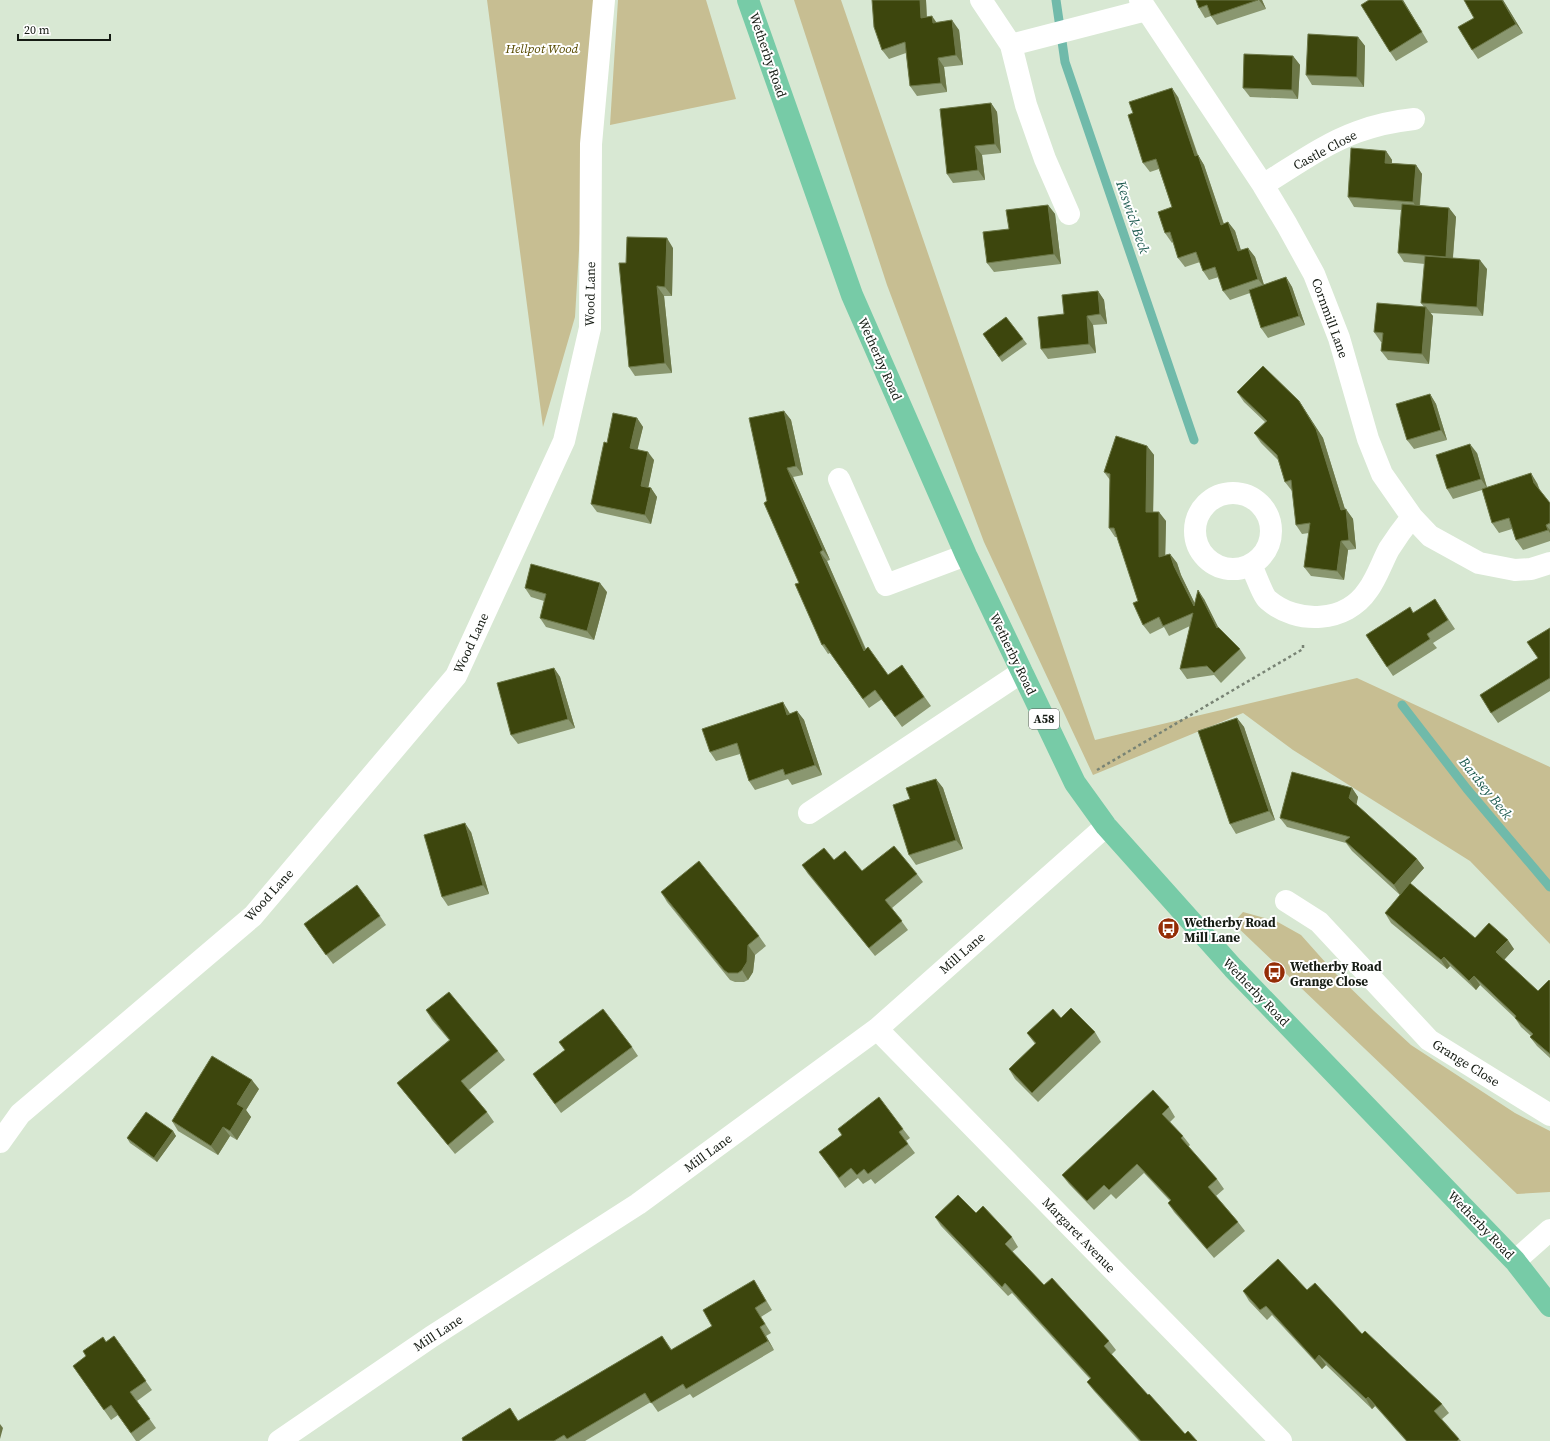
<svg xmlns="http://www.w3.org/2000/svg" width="1550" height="1441" font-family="'Source Serif 4',serif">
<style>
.green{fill:#c7be92}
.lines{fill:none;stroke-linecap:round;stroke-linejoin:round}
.stream{stroke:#70baaa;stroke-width:9}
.path{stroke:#788374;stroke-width:2.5;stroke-dasharray:3 3;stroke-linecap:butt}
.minor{stroke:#fff;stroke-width:22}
.major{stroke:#77cba7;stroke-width:22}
.wall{fill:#8a9770}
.shaded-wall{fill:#6c7748}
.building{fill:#3d460d;stroke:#6c7748}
.labels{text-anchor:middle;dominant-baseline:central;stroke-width:4;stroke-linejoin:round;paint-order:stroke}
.shield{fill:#fff;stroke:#5b5f5a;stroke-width:1}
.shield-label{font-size:12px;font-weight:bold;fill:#151b13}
.park-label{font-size:13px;font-style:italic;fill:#584b00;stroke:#fff}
.street-label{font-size:13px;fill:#151b13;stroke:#fff}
.poi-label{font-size:13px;font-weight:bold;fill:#151b13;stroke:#fff;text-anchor:start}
.water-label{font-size:14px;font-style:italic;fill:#1e5b50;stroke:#fff}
</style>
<rect width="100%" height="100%" fill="#d8e8d3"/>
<path class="green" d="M 487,0 L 594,0 L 575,317 L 543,427 Z
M 618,0 L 706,0 L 736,99 L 610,125 Z
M 794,0 L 841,0 L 1095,740 L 1357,678 L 1550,767 L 1550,944 L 1470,861 L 1293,750 L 1243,713 L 1093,775 L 984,542 L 887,285 Z
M 1243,912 L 1276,921 L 1301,935 L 1334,972 L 1374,1011 L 1411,1045 L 1515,1113 L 1550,1131 L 1550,1192 L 1517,1194 L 1233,923 Z"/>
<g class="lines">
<path class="stream" d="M 1056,0 L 1065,62 L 1194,440
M 1402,705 L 1467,789 L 1550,887"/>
<path class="path" d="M 1097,770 L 1303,649 L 1303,644"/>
<path class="minor" d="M 981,0 L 1011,45 L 1026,105 L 1045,159 L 1069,214
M 1140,0 L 1263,185 L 1287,225 L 1314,274 L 1339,338 L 1368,439 L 1382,474 L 1412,517 L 1430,536 L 1479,563 L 1515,570 L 1531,569 L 1550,563
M 1011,45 L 1146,10
M 1263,185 C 1294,166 1324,144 1357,132 C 1376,125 1395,121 1414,119
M 839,479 L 886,585 L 966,555
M1195 531a38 38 0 1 1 76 0a38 38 0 1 1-76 0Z
M 1251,565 C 1255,573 1263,596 1268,600 C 1297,625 1346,623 1368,590 C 1377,578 1382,562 1389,549 C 1396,538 1404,527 1412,517
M 809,813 L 1022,672
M 1286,901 L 1319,922 L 1429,1040 L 1550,1115
M 877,1029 L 1281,1441
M 0,1142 L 20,1114 L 253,916 L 456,676 L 564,441 L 590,328 L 591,144 L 604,0
M 1515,1261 L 1550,1230
M 279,1441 L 431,1337 L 638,1204 L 877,1029 L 1106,826"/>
<path class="major" d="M 748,0 L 852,295 L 966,555 L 1075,783 L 1106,826 L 1233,968 L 1515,1261 L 1550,1306"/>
</g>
<path class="wall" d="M 872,0 L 926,0 L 927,17 L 936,22 L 959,30 L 963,65 L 944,67 L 947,92 L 917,96 L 910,86 L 906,53 L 889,59 L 882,50 Z
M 1196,0 L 1262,0 L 1266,9 L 1217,25 L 1211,16 L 1205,18 L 1199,8 Z
M 1403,0 L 1428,42 L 1396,61 L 1390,52 Z
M 1503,0 L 1523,33 L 1478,59 L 1472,50 L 1474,18 Z
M 1358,37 L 1365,46 L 1364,87 L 1312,85 L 1306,75 Z
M 1293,56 L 1300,65 L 1298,99 L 1250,97 L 1243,88 Z
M 1178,97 L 1198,155 L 1204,165 L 1224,224 L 1228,222 L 1235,231 L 1241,250 L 1248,248 L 1255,257 L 1264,285 L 1286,277 L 1292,287 L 1305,325 L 1268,338 L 1261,328 L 1250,293 L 1230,300 L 1223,291 L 1219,277 L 1209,280 L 1203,271 L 1200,262 L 1185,267 L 1178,258 L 1173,242 L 1172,243 L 1165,233 L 1172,207 L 1159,169 L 1150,172 L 1143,163 Z
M 991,103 L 997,112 L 1001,153 L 982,155 L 985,180 L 953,183 L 947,174 Z
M 1386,151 L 1392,160 L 1392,163 L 1416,165 L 1422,174 L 1420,205 L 1449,208 L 1456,217 L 1453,258 L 1487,269 L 1483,316 L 1430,313 L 1433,316 L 1429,364 L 1388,360 L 1381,351 L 1382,342 L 1381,342 L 1374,332 L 1424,307 L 1421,303 L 1425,264 L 1404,262 L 1398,253 L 1401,210 L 1354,207 L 1348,197 Z
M 1048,205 L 1055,214 L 1061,264 L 994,272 L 987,263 L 1009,229 Z
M 673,248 L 672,296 L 664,296 L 672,373 L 635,376 L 629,367 L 626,263 Z
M 1098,291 L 1104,300 L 1107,324 L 1093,325 L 1096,353 L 1048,359 L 1041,349 L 1064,314 Z
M 1006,317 L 1027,344 L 1002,362 L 983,334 Z
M 1237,392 L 1299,401 L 1323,438 L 1345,509 L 1353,519 L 1356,549 L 1348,550 L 1344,580 L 1311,576 L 1304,567 L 1309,533 L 1302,534 L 1296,525 L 1292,491 L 1285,482 L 1278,460 L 1261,443 L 1254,433 L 1265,422 L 1244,402 Z
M 1430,394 L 1436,404 L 1447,440 L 1414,449 L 1407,440 Z
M 784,411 L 791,420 L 803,475 L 793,477 L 830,560 L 827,561 L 866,649 L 888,675 L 902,665 L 931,706 L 902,727 L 882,699 L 869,708 L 830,653 L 828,654 L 822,645 L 799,583 L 767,501 Z
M 637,418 L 643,427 L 637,449 L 654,460 L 648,487 L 651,488 L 657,497 L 651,524 L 597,512 L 591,504 L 607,443 Z
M 1147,446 L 1154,455 L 1153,512 L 1166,521 L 1165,555 L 1170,554 L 1177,563 L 1181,575 L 1195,604 L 1204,599 L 1218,627 L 1240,649 L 1246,658 L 1221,683 L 1214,675 L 1187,679 L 1180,669 L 1190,626 L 1169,636 L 1164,627 L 1150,634 L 1143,625 L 1138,601 L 1117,537 L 1115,537 L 1109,528 L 1110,480 L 1104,472 Z
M 1477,453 L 1487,487 L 1537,483 L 1540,490 L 1550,503 L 1550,541 L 1523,550 L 1516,540 L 1512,529 L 1499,533 L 1492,523 L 1482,490 L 1453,499 L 1447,489 Z
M 525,588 L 607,592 L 594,640 L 546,627 L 540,618 L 544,601 L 531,597 Z
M 1435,599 L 1455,629 L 1433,643 L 1437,648 L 1393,676 L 1387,667 Z
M 1550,628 L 1550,691 L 1498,723 L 1491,713 L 1538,658 Z
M 554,668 L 560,677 L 575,728 L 518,744 L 511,735 Z
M 797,711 L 804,720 L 822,775 L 792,785 L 788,779 L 755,790 L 749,781 L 740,754 L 716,761 L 710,752 L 789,712 L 790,714 Z
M 1237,718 L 1244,727 L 1275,820 L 1236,834 L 1230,824 Z
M 936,779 L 943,788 L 963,849 L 916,865 L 909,855 L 910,799 Z
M 1352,788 L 1358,797 L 1356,804 L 1417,859 L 1424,868 L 1410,883 L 1475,938 L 1514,949 L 1504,960 L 1538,991 L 1550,981 L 1550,1058 L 1537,1046 L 1530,1037 L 1531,1036 L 1521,1027 L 1515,1018 L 1480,985 L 1476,990 L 1450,966 L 1447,969 L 1391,923 L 1385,913 L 1400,895 L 1352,851 L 1346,843 L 1287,827 L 1280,818 Z
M 471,832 L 489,894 L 448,906 L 442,897 Z
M 834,860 L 862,871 L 917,874 L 923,882 L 892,908 L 908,930 L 875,956 L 808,874 L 802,865 Z
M 661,892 L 759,936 L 766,946 L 755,955 L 753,972 L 748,980 L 744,982 L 735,982 L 730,980 L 667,902 Z
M 380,916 L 386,925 L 333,964 L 304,924 Z
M 426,1010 L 498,1051 L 505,1060 L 469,1090 L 487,1112 L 494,1122 L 455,1154 L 404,1092 L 397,1083 L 449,1040 L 432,1020 Z
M 1061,1018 L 1095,1032 L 1101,1042 L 1038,1102 L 1015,1079 L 1009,1069 L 1035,1044 L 1027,1033 Z
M 559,1042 L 632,1047 L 638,1056 L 561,1113 L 533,1074 L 565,1050 Z
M 259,1089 L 246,1110 L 251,1117 L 237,1140 L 230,1136 L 218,1155 L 178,1131 L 172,1121 Z
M 1169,1107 L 1175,1117 L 1170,1122 L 1183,1136 L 1190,1145 L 1188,1147 L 1217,1179 L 1224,1189 L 1216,1196 L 1238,1222 L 1245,1231 L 1214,1258 L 1174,1212 L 1168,1203 L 1170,1201 L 1144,1173 L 1116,1199 L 1111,1194 L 1094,1210 L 1069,1184 L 1062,1175 Z
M 903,1129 L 910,1138 L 906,1141 L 915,1153 L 875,1184 L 871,1179 L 863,1184 L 858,1178 L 845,1188 L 819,1152 Z
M 173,1131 L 176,1136 L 157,1162 L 130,1143 L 127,1138 Z
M 976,1213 L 1012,1237 L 1018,1247 L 1012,1252 L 1044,1285 L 1109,1341 L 1116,1350 L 1111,1355 L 1148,1395 L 1185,1434 L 1197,1441 L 1139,1441 L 1094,1391 L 1087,1382 L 1090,1379 L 1012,1293 L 1008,1296 L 941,1226 L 935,1217 Z
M 754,1280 L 772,1310 L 761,1317 L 771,1333 L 766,1336 L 774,1350 L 693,1398 L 690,1394 L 658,1412 L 651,1402 L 585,1441 L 463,1441 L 516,1417 L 518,1421 L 662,1336 L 672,1350 L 712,1326 Z
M 1307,1290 L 1362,1334 L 1442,1404 L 1449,1413 L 1442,1419 L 1461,1441 L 1406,1441 L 1375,1406 L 1372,1409 L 1326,1365 L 1322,1369 L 1272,1315 L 1267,1320 L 1249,1301 L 1243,1291 Z
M 114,1336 L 152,1390 L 137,1401 L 156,1428 L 139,1441 L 136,1441 L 118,1415 L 111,1420 L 73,1366 Z"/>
<path class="shaded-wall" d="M 920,0 L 926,0 L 927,27 L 921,18 Z
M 1259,0 L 1262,0 L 1266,9 Z
M 1402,0 L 1403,0 L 1428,42 L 1422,32 Z
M 1502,0 L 1503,0 L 1523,33 L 1516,24 Z
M 932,16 L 939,26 L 933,23 Z
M 952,20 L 959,30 L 963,65 L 956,55 Z
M 1358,37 L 1365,46 L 1364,87 L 1357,77 Z
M 1293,56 L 1300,65 L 1298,99 L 1292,90 Z
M 938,58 L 944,67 L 947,92 L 941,83 Z
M 1172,88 L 1178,97 L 1201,166 L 1195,156 Z
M 991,103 L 997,112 L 1001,153 L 995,144 Z
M 975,146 L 982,155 L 985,180 L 978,170 Z
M 1386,151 L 1392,160 L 1391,172 L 1385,163 Z
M 1198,155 L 1204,165 L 1227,234 L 1221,225 Z
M 1416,165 L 1422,174 L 1419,211 L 1413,202 Z
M 1048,205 L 1055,214 L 1061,264 L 1054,254 Z
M 1449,208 L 1456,217 L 1452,267 L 1446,257 Z
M 1228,222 L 1235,231 L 1244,261 L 1238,251 Z
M 667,238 L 673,248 L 672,296 L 665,287 Z
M 1248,248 L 1255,257 L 1265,288 L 1258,279 Z
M 1480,260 L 1487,269 L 1483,316 L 1477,307 Z
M 1286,277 L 1292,287 L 1305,325 L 1299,316 Z
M 657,286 L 664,296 L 672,373 L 665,363 Z
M 1098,291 L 1104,300 L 1107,324 L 1100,314 Z
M 1426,307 L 1433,316 L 1429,364 L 1422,354 Z
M 1087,316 L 1093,325 L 1096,353 L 1089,344 Z
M 1430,394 L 1436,404 L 1447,440 L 1441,430 Z
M 1299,401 L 1323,438 L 1347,516 L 1346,509 L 1353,519 L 1356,549 L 1349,540 L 1341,510 Z
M 784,411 L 791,420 L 803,475 L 796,466 Z
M 637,418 L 643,427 L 636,456 L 630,448 Z
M 1470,444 L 1477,453 L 1487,488 L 1481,479 Z
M 1147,446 L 1154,455 L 1153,521 L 1146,512 Z
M 648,452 L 654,460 L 647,494 L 641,486 Z
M 787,468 L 793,477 L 830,560 L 823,550 Z
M 1531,473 L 1537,483 L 1540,492 L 1534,483 Z
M 651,488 L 657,497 L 651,524 L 645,515 Z
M 1159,512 L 1166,521 L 1165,567 L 1159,557 Z
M 1546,525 L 1550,530 L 1550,533 L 1548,530 Z
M 1341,541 L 1348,550 L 1344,580 L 1337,571 Z
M 820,552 L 827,561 L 870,660 L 864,651 Z
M 1170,554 L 1177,563 L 1181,575 L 1201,616 L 1194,606 L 1174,566 Z
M 600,583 L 607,592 L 594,640 L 587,631 Z
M 1198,590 L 1204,599 L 1223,637 L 1217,628 Z
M 554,668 L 560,677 L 575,728 L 568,719 Z
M 783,702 L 789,712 L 793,724 L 787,715 Z
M 797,711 L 804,720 L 822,775 L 815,765 Z
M 1237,718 L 1244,727 L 1275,820 L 1269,811 Z
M 936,779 L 943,788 L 963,849 L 956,840 Z
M 1352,788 L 1358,797 L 1356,807 L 1349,798 Z
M 465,823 L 471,832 L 489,894 L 483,885 Z
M 1417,859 L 1424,868 L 1400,895 L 1394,885 Z
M 1508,940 L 1514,949 L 1503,961 L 1496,952 Z
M 748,945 L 755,955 L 753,972 L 748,980 L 742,970 Z
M 1444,957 L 1450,966 L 1447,969 L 1441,960 Z
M 1474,976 L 1480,985 L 1476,990 L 1469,981 Z
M 252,1080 L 259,1089 L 246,1110 L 251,1117 L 237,1140 L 230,1131 L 237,1104 Z
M 223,1127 L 230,1136 L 218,1155 L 211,1146 Z
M 173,1131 L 176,1136 L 157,1162 L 154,1158 Z
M 760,1327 L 766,1336 L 774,1350 L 768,1341 Z
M 1319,1355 L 1326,1365 L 1322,1369 L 1315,1360 Z
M 1368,1397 L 1375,1406 L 1372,1409 L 1366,1399 Z
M 0,1424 L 3,1428 L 0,1439 Z"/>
<path class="building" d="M 872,0 L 920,0 L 921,18 L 932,16 L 933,23 L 952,20 L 956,55 L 938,58 L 941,83 L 910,86 L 905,42 L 882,50 L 874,27 Z
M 1196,0 L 1258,0 L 1211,16 L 1207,5 L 1199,8 Z
M 1369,0 L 1402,0 L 1422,32 L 1390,52 L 1361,5 Z
M 1464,0 L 1502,0 L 1516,24 L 1472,50 L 1458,27 L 1474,18 Z
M 1308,34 L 1358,37 L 1357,77 L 1306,75 Z
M 1244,54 L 1293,56 L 1292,90 L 1243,88 Z
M 1172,88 L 1195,156 L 1198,155 L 1221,225 L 1228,222 L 1238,251 L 1248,248 L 1258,279 L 1223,291 L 1215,267 L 1203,271 L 1196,252 L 1178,258 L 1170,232 L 1165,233 L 1158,212 L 1172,207 L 1156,159 L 1143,163 L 1128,115 L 1133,113 L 1129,102 Z
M 991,103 L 995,144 L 975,146 L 978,170 L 947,174 L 940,109 Z
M 1351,148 L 1386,151 L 1385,163 L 1416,165 L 1413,202 L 1348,197 Z
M 1402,204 L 1449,208 L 1446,257 L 1398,253 Z
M 1048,205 L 1054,254 L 987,263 L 983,232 L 1009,229 L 1006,210 Z
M 627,237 L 667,238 L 665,287 L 657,286 L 665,363 L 629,367 L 619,263 L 626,263 Z
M 1425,256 L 1480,260 L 1477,307 L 1421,303 Z
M 1286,277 L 1299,316 L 1261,328 L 1249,290 Z
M 1098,291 L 1100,314 L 1087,316 L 1089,344 L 1041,349 L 1038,317 L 1064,314 L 1062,295 Z
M 1377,303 L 1426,307 L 1422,354 L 1381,351 L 1383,333 L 1374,332 Z
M 1006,317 L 1023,339 L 999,357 L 983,334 Z
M 1263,366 L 1299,401 L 1316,429 L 1341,510 L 1346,509 L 1349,540 L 1341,541 L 1337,571 L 1304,567 L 1310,523 L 1296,525 L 1291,480 L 1285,482 L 1277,455 L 1254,433 L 1267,421 L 1237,392 Z
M 1430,394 L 1441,430 L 1407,440 L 1396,404 Z
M 784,411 L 796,466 L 787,468 L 823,550 L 820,552 L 864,651 L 868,647 L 888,675 L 902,665 L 924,697 L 895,717 L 875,690 L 863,699 L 824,644 L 822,645 L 795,584 L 799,583 L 764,503 L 767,501 L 749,418 Z
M 613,413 L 637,418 L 630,448 L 648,452 L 641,486 L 651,488 L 645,515 L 591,504 L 604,442 L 607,443 Z
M 1116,436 L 1147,446 L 1146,512 L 1159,512 L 1159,557 L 1170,554 L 1174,566 L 1194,606 L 1198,590 L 1217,628 L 1218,627 L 1240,649 L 1214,673 L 1207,666 L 1180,669 L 1193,613 L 1163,626 L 1159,617 L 1143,625 L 1133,603 L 1138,601 L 1114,528 L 1109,528 L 1110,474 L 1104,472 Z
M 1470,444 L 1481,479 L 1447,489 L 1436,455 Z
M 1531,473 L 1534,483 L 1550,503 L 1550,523 L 1546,525 L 1548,530 L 1516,540 L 1509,518 L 1492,523 L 1482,489 Z
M 531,564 L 600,583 L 587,631 L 540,618 L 546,594 L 525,588 Z
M 1435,599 L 1448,620 L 1427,634 L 1430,639 L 1387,667 L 1366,635 L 1410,607 L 1413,613 Z
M 1550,628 L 1550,678 L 1491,713 L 1480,695 L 1538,658 L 1527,642 Z
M 554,668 L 568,719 L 511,735 L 497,683 Z
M 783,702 L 787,715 L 797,711 L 815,765 L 785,775 L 783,769 L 749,781 L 737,743 L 710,752 L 702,729 Z
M 1237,718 L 1269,811 L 1230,824 L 1198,731 Z
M 1292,772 L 1352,788 L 1349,798 L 1417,859 L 1394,885 L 1345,841 L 1350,837 L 1280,818 Z
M 936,779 L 956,840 L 909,855 L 893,805 L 910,799 L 906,788 Z
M 465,823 L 483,885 L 442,897 L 424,835 Z
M 894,846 L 917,874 L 885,900 L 902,921 L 869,948 L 802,865 L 824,848 L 834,860 L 845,851 L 862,871 Z
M 699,861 L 759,936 L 748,945 L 747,962 L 742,970 L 738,973 L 728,973 L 724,970 L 661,892 Z
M 1410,883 L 1475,938 L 1489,923 L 1508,940 L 1496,952 L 1538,991 L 1549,980 L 1550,981 L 1550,1054 L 1530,1037 L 1533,1034 L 1515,1018 L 1516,1016 L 1474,976 L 1469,981 L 1444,957 L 1441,960 L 1385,913 Z
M 357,885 L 380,916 L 326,955 L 304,924 Z
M 449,992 L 498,1051 L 461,1081 L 487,1112 L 448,1145 L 397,1083 L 450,1040 L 426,1010 Z
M 1071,1008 L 1095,1032 L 1032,1093 L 1009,1069 L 1036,1043 L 1027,1033 L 1053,1009 L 1061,1018 Z
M 603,1009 L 632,1047 L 555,1104 L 533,1074 L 565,1050 L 559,1042 Z
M 212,1056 L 252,1080 L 237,1104 L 244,1108 L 230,1131 L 223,1127 L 211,1146 L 172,1121 Z
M 1153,1090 L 1169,1107 L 1162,1114 L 1183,1136 L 1181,1138 L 1217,1179 L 1208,1187 L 1238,1222 L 1207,1249 L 1168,1203 L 1171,1200 L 1137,1164 L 1109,1190 L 1104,1185 L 1087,1201 L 1062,1175 Z
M 879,1097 L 903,1129 L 899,1132 L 908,1144 L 868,1174 L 864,1169 L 857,1175 L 851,1168 L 839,1178 L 819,1152 L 842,1135 L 838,1129 Z
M 146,1112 L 173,1131 L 154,1158 L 127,1138 Z
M 958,1195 L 976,1213 L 983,1206 L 1012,1237 L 1005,1244 L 1044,1285 L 1052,1278 L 1109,1341 L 1104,1346 L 1148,1395 L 1149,1394 L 1185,1434 L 1188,1431 L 1197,1441 L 1141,1441 L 1087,1382 L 1091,1378 L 1005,1283 L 1002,1287 L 935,1217 Z
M 1278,1259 L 1307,1290 L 1315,1283 L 1362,1334 L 1365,1331 L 1442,1404 L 1434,1411 L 1459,1439 L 1457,1441 L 1406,1441 L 1407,1441 L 1368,1397 L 1366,1399 L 1319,1355 L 1315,1360 L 1266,1306 L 1260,1310 L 1243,1291 Z
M 754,1280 L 766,1301 L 755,1308 L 765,1324 L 760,1327 L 768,1341 L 686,1389 L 683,1384 L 651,1403 L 645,1393 L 567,1439 L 564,1435 L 554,1441 L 463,1441 L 462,1438 L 510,1408 L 518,1421 L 662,1336 L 671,1350 L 712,1326 L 703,1310 Z
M 114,1336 L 146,1381 L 130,1392 L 150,1419 L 131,1433 L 111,1405 L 104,1410 L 73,1366 L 86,1356 L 83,1351 L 103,1337 L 106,1342 Z"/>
<defs>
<symbol id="bus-disc" viewBox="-11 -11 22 22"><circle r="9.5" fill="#942d06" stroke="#fff"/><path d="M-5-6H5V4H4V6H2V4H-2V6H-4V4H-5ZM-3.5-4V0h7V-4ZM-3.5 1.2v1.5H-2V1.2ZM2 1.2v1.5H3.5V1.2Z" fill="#fff"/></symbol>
</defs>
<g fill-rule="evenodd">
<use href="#bus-disc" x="1156" y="916" width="25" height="25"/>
<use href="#bus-disc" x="1262" y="960" width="25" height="25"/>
</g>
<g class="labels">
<rect class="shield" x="1029" y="709" width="30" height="20" rx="3"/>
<g class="shield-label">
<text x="1044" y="719">A58</text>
</g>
<g class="park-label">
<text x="542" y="48">Hellpot Wood</text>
</g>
<g class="street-label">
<text transform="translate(768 55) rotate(71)">Wetherby Road</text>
<text transform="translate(1325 150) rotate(-28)">Castle Close</text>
<text transform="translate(590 294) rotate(-89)">Wood Lane</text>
<text transform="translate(1330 318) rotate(70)">Cornmill Lane</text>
<text transform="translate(880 359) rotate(66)">Wetherby Road</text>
<text transform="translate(471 643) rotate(-65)">Wood Lane</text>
<text transform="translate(1013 654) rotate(64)">Wetherby Road</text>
<text transform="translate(269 895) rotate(-48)">Wood Lane</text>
<text transform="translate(962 953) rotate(-41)">Mill Lane</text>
<text transform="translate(1256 992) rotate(46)">Wetherby Road</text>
<text transform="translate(1466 1063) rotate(32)">Grange Close</text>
<text transform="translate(708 1153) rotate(-36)">Mill Lane</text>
<text transform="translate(1481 1225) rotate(46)">Wetherby Road</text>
<text transform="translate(1079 1235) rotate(46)">Margaret Avenue</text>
<text transform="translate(438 1333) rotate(-33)">Mill Lane</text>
</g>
<g class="poi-label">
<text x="1184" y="922">Wetherby Road<tspan x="1184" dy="15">Mill Lane</tspan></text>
<text x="1290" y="966">Wetherby Road<tspan x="1290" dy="15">Grange Close</tspan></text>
</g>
<g class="water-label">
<text transform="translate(1133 217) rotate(71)">Keswick Beck</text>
<text transform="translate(1486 788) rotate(51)">Bardsey Beck</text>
</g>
</g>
<path d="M18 34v6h92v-6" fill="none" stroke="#151b13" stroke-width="2"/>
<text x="24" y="34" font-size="12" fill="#151b13" stroke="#ffffff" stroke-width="3" paint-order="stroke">20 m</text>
</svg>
